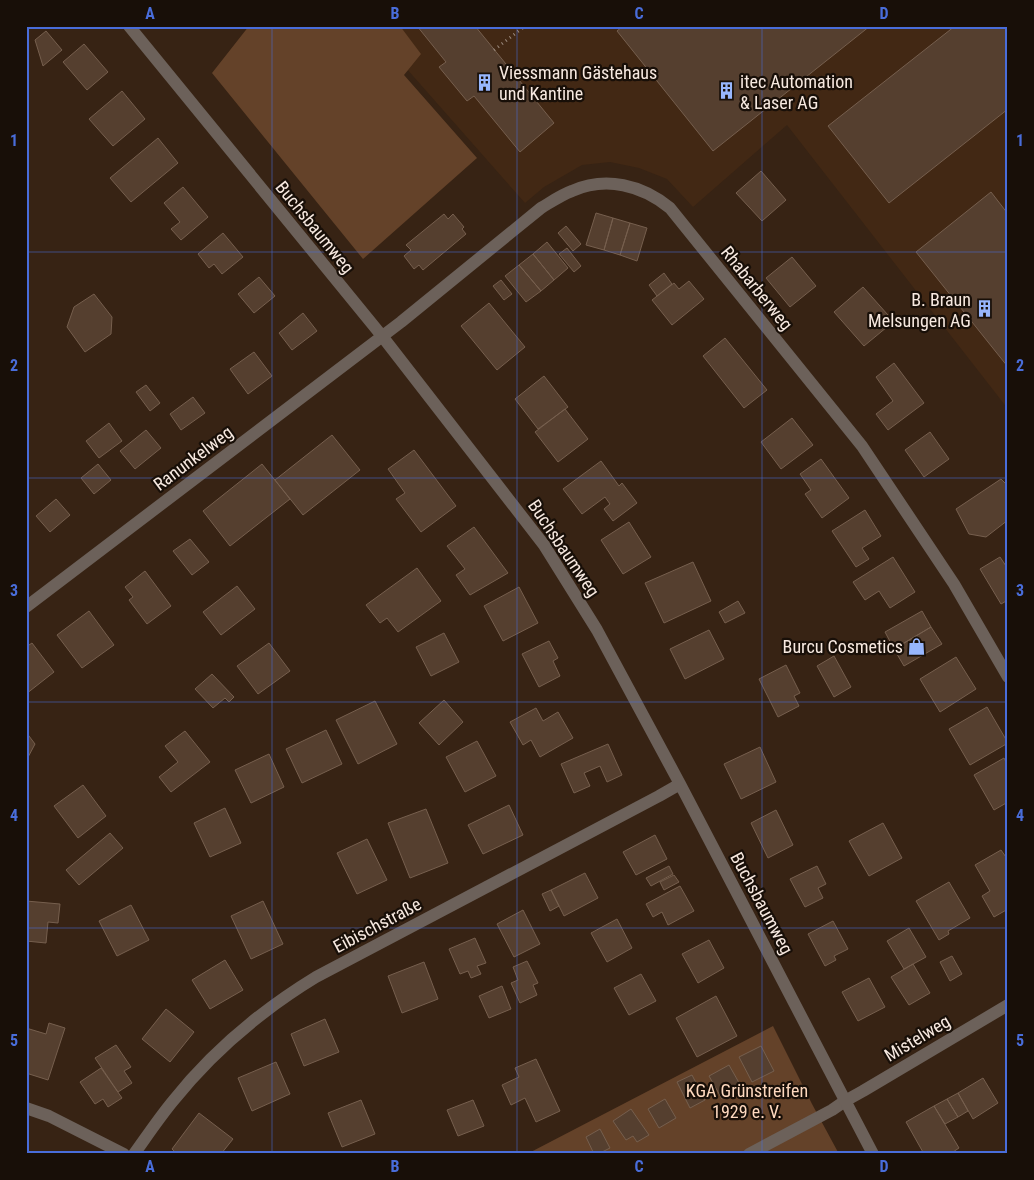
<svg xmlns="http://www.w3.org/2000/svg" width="1034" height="1180" font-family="'Roboto Condensed',sans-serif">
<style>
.built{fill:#422814}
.green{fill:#644229}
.building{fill:#553f2f;stroke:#765f4e}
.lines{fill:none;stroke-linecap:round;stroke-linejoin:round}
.path{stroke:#9b8a7e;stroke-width:3;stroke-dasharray:1 4;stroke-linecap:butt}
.lane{stroke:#6c615a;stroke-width:12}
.street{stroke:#6c615a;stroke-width:12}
.grid{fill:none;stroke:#496dda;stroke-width:1;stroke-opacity:0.55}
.labels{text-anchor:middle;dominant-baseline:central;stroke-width:4.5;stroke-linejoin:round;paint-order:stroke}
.poi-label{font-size:18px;fill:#f7e9e0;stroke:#180f08;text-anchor:start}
.street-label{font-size:18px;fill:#f7e9e0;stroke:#180f08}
.park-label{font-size:18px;fill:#fed9bf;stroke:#180f08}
.neatline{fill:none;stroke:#496dda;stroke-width:2}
.grid-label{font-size:16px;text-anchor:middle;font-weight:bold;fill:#496dda}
</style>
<rect width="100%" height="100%" fill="#372314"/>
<path class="built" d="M 369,26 L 1008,26 L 1008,409 L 787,125 L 693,207 L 667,179 L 639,168 L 610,162 L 582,165 L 544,187 L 525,203 Z"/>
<path class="green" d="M 249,26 L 400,26 L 421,54 L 404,75 L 477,158 L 363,259 L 212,73 Z
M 773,1026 L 812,1104 L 839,1154 L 527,1154 Z"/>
<path class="building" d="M 417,26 L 475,26 L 554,123 L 520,152 L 474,96 L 467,101 L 439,67 L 446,62 Z
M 623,26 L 870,26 L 713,151 L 617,31 Z
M 955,26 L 1008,26 L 1008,109 L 889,203 L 828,126 Z
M 46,31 L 62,50 L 43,66 L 35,40 Z
M 84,44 L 108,72 L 87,90 L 63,62 Z
M 122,91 L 145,119 L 113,146 L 89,119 Z
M 158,138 L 178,163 L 131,202 L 110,178 Z
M 761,171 L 786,200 L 762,221 L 736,193 Z
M 183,187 L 208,217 L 181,240 L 171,229 L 180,222 L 164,203 Z
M 991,192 L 1008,214 L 1008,367 L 916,252 Z
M 596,213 L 613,218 L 604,250 L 586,245 Z
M 444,214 L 448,219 L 453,214 L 464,227 L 462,229 L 466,234 L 423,270 L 419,265 L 414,269 L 404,256 L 411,250 L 406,245 Z
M 613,218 L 630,223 L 620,255 L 604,250 Z
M 630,223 L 647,228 L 637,261 L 620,255 Z
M 566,226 L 581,244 L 573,251 L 558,233 Z
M 223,233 L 243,257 L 222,274 L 214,264 L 209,268 L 198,254 Z
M 547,242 L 568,268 L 554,280 L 533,254 Z
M 567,248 L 581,266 L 574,272 L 559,254 Z
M 533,254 L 554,280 L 541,291 L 519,265 Z
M 792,257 L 816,286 L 790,307 L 766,278 Z
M 519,265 L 541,291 L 526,302 L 505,276 Z
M 664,273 L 672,284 L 657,296 L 649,285 Z
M 259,277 L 275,296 L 254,313 L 238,294 Z
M 501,280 L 512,294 L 504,300 L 493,286 Z
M 689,281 L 704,299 L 672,325 L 652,300 L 674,283 L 679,289 Z
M 863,287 L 888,315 L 882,321 L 887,327 L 864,346 L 834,312 Z
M 94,294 L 112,317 L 111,334 L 85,352 L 67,327 L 74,307 Z
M 489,303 L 525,347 L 497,370 L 461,326 Z
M 303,313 L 317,331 L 292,350 L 279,333 Z
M 725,338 L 767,390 L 744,408 L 703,356 Z
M 254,352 L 272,376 L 248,394 L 230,369 Z
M 894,363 L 924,403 L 888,430 L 876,414 L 893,401 L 876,377 Z
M 544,376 L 568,407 L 538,429 L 515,399 Z
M 146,385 L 160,403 L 150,411 L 136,392 Z
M 193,397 L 205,413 L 181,430 L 170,414 Z
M 565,409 L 588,439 L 558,462 L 535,432 Z
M 792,418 L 813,445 L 781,469 L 761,442 Z
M 109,423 L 122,441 L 99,458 L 86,441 Z
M 146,430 L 161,448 L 135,469 L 120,451 Z
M 930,432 L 949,459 L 924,477 L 905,450 Z
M 332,435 L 360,470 L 303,515 L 275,480 Z
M 414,450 L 456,506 L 421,532 L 396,499 L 405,493 L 388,469 Z
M 821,459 L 849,498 L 822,518 L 805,494 L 811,490 L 800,474 Z
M 601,461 L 619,486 L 622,483 L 637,503 L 613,521 L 604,509 L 610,504 L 605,497 L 582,514 L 563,489 Z
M 98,464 L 111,480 L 94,494 L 81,478 Z
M 262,464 L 290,499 L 230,546 L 203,511 Z
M 1001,479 L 1008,486 L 1008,520 L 986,537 L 969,534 L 956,509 Z
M 56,499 L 70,515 L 50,532 L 36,516 Z
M 865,510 L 881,536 L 862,548 L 869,559 L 856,567 L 832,531 Z
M 629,522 L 651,557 L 623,574 L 601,540 Z
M 474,527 L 508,573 L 470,595 L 456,575 L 465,569 L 447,546 Z
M 190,539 L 209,562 L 192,575 L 173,551 Z
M 893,557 L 915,592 L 890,608 L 879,591 L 865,600 L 853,582 Z
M 1000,557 L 1008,569 L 1008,600 L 1001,604 L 980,569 Z
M 693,562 L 711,601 L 664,623 L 645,583 Z
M 417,568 L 441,601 L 398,632 L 387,618 L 380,623 L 366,605 Z
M 145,571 L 171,606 L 147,624 L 129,600 L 133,597 L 125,587 Z
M 237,586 L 255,609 L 221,635 L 203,612 Z
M 519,587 L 538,623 L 503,641 L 484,606 Z
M 738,601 L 745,613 L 725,623 L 719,612 Z
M 89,611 L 114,645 L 82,668 L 57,635 Z
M 922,611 L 931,627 L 894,649 L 885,632 Z
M 931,627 L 942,644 L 904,666 L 894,649 Z
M 709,630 L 724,659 L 685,679 L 670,649 Z
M 444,633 L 459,662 L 431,676 L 416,647 Z
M 549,641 L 558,658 L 553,661 L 560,676 L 539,687 L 522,654 Z
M 32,643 L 54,672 L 26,694 L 26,647 Z
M 269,643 L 290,671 L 258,694 L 237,666 Z
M 834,656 L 851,687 L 834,697 L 817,666 Z
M 956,657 L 976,689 L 940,712 L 920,679 Z
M 786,665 L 800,693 L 794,696 L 799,706 L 778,717 L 759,679 Z
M 212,674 L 234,697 L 229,702 L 225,698 L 213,708 L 195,689 Z
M 444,700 L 463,722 L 439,745 L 419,723 Z
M 375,701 L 397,744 L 358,764 L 336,720 Z
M 987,707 L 1008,743 L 970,765 L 949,729 Z
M 536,708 L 543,721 L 558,712 L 573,738 L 540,757 L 531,740 L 523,745 L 510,722 Z
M 326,730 L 342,764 L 302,783 L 286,749 Z
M 185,731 L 210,762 L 171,792 L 159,777 L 178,762 L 165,746 Z
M 26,732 L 35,744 L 26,761 Z
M 477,741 L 496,776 L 465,792 L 446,757 Z
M 608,744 L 622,775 L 607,782 L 600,766 L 584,773 L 590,786 L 574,793 L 561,764 Z
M 760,747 L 776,782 L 741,799 L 724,764 Z
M 269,754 L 284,787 L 251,803 L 235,770 Z
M 1004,758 L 1008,766 L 1008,802 L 994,810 L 974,775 Z
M 83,785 L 106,816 L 78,838 L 54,806 Z
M 509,805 L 523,835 L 483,854 L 468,825 Z
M 225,808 L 241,843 L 210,857 L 194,823 Z
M 426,809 L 448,863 L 410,878 L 388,823 Z
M 776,810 L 793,845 L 768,858 L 751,823 Z
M 883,823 L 902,858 L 869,876 L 849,841 Z
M 110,833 L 123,848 L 79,885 L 66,870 Z
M 655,835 L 667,859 L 636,875 L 623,852 Z
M 367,839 L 387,880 L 357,894 L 337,853 Z
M 1001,850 L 1008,860 L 1008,909 L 994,917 L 982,896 L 990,891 L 975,865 Z
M 669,866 L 673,874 L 651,886 L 646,878 Z
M 817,866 L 826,884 L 818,888 L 823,898 L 805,907 L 790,879 Z
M 585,873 L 598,898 L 564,916 L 551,890 Z
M 674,875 L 679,882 L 664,890 L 660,882 Z
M 949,882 L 970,918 L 948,931 L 949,934 L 939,940 L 916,901 Z
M 680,886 L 694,911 L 668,925 L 662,912 L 653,917 L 646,904 Z
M 551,890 L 559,906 L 550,911 L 542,894 Z
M 26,901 L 60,904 L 58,923 L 48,922 L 46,943 L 26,941 Z
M 263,901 L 283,944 L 251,959 L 231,916 Z
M 131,905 L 149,940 L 117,956 L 99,921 Z
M 523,910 L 540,944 L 514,957 L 497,924 Z
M 617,919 L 632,948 L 607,962 L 591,933 Z
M 833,921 L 848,949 L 834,956 L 836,960 L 825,966 L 808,934 Z
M 909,928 L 926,957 L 904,969 L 887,941 Z
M 475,938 L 486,963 L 477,966 L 481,974 L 471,978 L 468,971 L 460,974 L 449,949 Z
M 709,940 L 724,968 L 698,983 L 682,954 Z
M 952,956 L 962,974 L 950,981 L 940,962 Z
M 225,960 L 243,990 L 210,1009 L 192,980 Z
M 527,961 L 538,983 L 533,985 L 537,995 L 520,1003 L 511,983 L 518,980 L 513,967 Z
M 424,962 L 438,999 L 402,1013 L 388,976 Z
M 913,964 L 930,993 L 909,1005 L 891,977 Z
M 641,974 L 656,1001 L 629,1015 L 614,988 Z
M 869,978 L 885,1007 L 858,1021 L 842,992 Z
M 502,986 L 511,1009 L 489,1018 L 479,996 Z
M 716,996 L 737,1036 L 697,1057 L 676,1018 Z
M 166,1009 L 194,1032 L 170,1062 L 142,1039 Z
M 325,1019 L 339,1052 L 304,1066 L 291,1034 Z
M 49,1023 L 65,1028 L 48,1080 L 26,1073 L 26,1028 L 46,1034 Z
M 116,1045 L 131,1067 L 124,1071 L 132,1083 L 118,1092 L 95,1058 Z
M 761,1046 L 774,1071 L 752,1082 L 739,1057 Z
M 536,1059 L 560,1111 L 536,1122 L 525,1098 L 511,1105 L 502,1085 L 519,1077 L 515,1068 Z
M 276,1062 L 290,1094 L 252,1111 L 238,1078 Z
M 729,1065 L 742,1088 L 722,1099 L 709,1076 Z
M 101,1068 L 122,1098 L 108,1107 L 103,1099 L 95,1104 L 80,1082 Z
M 692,1075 L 705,1100 L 690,1108 L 677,1082 Z
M 983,1078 L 998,1103 L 973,1119 L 958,1093 Z
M 958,1093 L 968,1111 L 958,1117 L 947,1099 Z
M 665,1099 L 676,1118 L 659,1128 L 648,1109 Z
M 947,1099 L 958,1117 L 945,1124 L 934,1106 Z
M 361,1100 L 375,1134 L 342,1147 L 328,1113 Z
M 473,1100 L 484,1126 L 458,1136 L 447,1110 Z
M 934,1106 L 959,1148 L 950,1154 L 924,1154 L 906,1122 Z
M 631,1109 L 649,1135 L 637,1142 L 633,1136 L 626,1140 L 613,1121 Z
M 199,1113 L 233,1139 L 221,1154 L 177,1154 L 172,1149 Z
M 600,1129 L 610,1148 L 598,1154 L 594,1154 L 586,1137 Z"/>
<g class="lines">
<path class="path" d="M 494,50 L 525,26"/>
<path class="lane" d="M 749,1154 L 832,1110 L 845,1101"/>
<path class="street" d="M 129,26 L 382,336 L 544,545 L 597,630 L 680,784 L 873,1154
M 26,607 L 401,322 L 541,208 C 551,202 561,195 572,191 C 606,176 642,185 670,208 L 862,446 L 954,584 L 1008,677
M 845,1101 L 863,1091 L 1008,1005
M 26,1108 L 49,1116 L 124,1154
M 134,1154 C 147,1136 159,1118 173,1101 C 212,1052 262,1010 316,977 L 659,796 L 680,784"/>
</g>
<path class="grid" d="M 272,26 L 272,1154M 517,26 L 517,1154M 762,26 L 762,1154M 26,252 L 1008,252M 26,478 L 1008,478M 26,702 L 1008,702M 26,928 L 1008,928"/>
<defs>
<symbol id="building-bare" viewBox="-9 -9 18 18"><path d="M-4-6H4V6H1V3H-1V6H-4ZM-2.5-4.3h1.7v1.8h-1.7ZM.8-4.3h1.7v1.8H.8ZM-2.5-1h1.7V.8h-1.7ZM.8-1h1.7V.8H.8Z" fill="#97b6fd" stroke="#180f08" stroke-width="2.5" paint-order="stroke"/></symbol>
<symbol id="shop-bare" viewBox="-9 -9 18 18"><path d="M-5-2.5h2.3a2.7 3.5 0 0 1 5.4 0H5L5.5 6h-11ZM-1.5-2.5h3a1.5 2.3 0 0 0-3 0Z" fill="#97b6fd" stroke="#180f08" stroke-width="2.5" paint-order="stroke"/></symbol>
</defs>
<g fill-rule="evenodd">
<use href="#building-bare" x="472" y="70" width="25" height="25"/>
<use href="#building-bare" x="714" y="78" width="25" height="25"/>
<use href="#building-bare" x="972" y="296" width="25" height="25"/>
<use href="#shop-bare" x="904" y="634" width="25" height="25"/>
</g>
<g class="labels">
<g class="poi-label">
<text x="499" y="72">Viessmann Gästehaus<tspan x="499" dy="21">und Kantine</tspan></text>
<text x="740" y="81">itec Automation<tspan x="740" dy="21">&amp; Laser AG</tspan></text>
<text x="971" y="299" text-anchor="end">B. Braun<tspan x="971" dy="21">Melsungen AG</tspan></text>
<text x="903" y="646" text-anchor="end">Burcu Cosmetics</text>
</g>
<g class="street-label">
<text transform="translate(315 227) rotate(51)">Buchsbaumweg</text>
<text transform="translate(757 288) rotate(51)">Rhabarberweg</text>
<text transform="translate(193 458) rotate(-37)">Ranunkelweg</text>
<text transform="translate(564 548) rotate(56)">Buchsbaumweg</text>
<text transform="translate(762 903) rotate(62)">Buchsbaumweg</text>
<text transform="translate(377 925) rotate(-28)">Eibischstraße</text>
<text transform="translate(917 1038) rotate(-31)">Mistelweg</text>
</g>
<g class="park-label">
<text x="747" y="1090">KGA Grünstreifen<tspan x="747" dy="21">1929 e. V.</tspan></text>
</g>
</g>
<rect width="1034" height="1180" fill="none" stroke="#180f08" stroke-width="55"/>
<rect x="28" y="28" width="978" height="1124" class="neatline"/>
<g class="grid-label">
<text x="150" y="19">A</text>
<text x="395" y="19">B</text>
<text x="639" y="19">C</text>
<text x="884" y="19">D</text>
<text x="14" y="146">1</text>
<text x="1020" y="146">1</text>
<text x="14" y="371">2</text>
<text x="1020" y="371">2</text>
<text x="14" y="596">3</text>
<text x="1020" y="596">3</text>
<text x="14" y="821">4</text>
<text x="1020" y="821">4</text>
<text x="14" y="1046">5</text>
<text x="1020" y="1046">5</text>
<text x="150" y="1172">A</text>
<text x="395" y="1172">B</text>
<text x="639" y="1172">C</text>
<text x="884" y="1172">D</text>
</g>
</svg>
